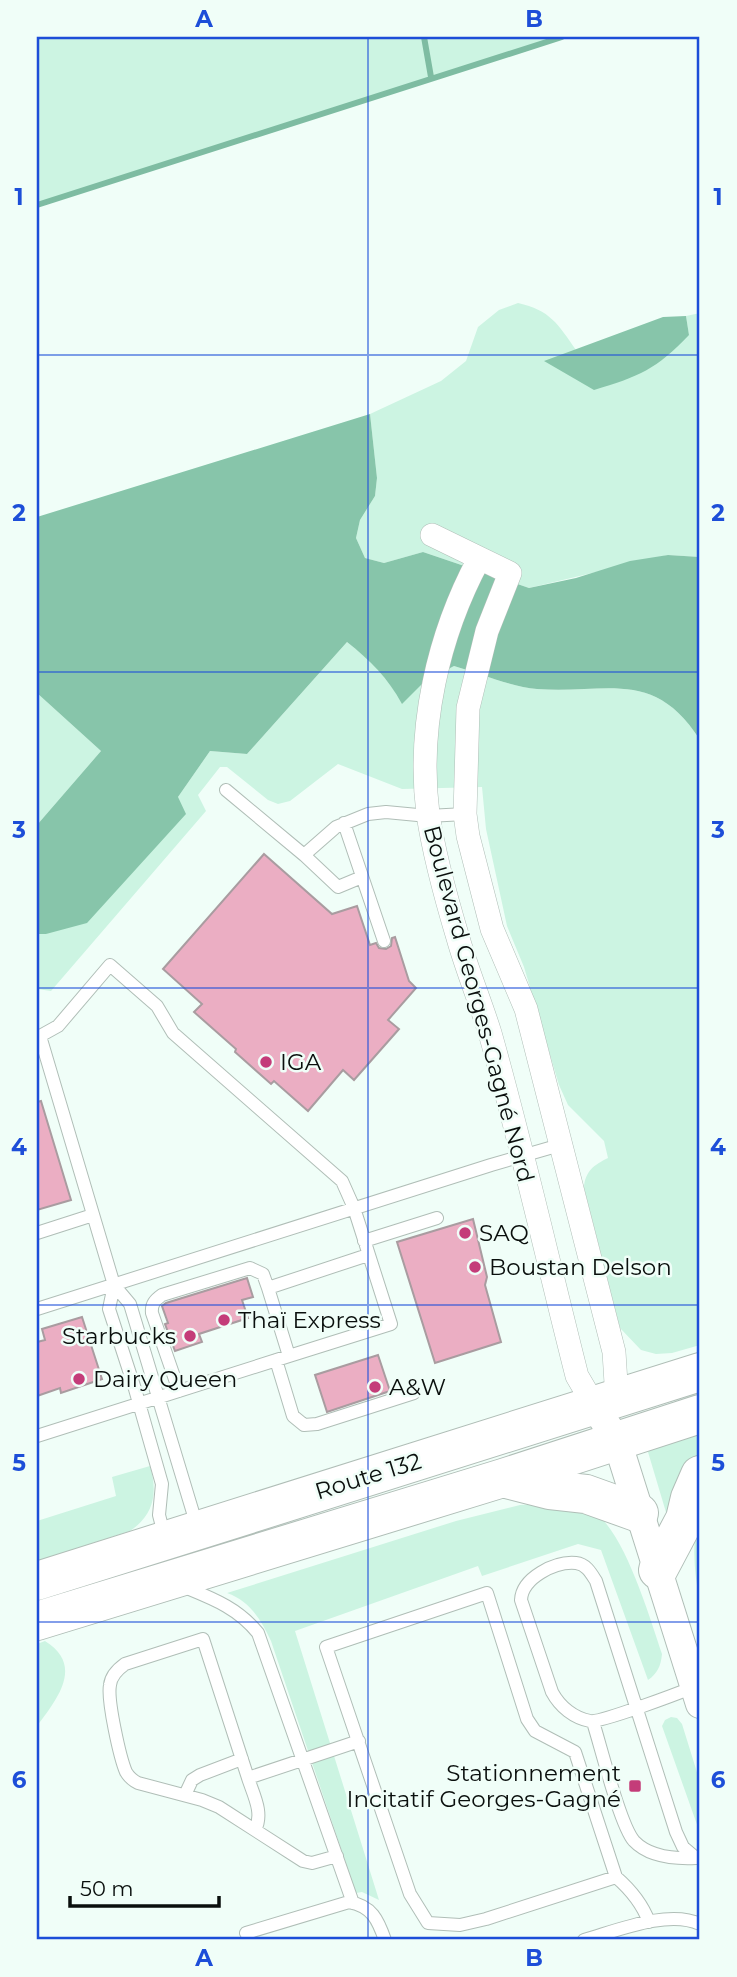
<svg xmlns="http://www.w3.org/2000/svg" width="737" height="1977" font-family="Montserrat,sans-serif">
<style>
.green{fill:#ccf4e2}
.forest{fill:#87c5aa}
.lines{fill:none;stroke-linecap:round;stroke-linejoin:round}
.stream{stroke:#7ebca2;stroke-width:6}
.building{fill:#ebaec3;stroke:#a99ca0;stroke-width:2}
.service-casing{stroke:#b0beb7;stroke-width:14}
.minor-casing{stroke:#b0beb7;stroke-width:24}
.tertiary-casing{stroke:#b0beb7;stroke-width:30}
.trunk-casing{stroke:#b0beb7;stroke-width:40}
.service{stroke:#fff;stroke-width:12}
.minor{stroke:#fff;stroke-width:23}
.tertiary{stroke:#fff;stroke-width:28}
.trunk{stroke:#fff;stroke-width:38}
.grid{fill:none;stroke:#1d4ed8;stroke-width:2;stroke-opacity:0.55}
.poi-dot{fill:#c43c79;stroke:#f0fef8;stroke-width:2.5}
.labels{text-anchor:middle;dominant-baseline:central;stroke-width:5;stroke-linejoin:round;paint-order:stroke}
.street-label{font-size:23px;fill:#0a0f0d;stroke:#f0fef8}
.poi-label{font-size:23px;fill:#0a0f0d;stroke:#f0fef8;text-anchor:start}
.neatline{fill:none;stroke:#1d4ed8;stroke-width:2.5}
.grid-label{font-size:23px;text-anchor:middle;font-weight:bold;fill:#1d4ed8}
</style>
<rect width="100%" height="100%" fill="#f0fef8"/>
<path class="green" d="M 37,37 L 561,37 L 37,205 Z
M 518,303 C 550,310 558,324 576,350 L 545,362 L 689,335 L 686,316 L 700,313 L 700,557 L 668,555 L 529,588 L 423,552 L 384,563 L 365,558 L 356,538 L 360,520 L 375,496 L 377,478 L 370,414 L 441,381 L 466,361 L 478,327 L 499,310 Z
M 347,642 L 372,662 L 394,690 L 424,682 L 454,666 C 479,673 512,687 537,689 C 608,694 654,668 700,740 L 700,1345 L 672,1353 L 656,1354 L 641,1350 L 620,1328 L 584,1188 C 585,1171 594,1165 608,1158 L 604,1141 L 568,1105 L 559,1085 L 524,967 L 507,926 L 486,829 L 482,787 L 402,789 L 338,764 L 290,801 L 278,804 L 268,800 L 227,767 L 220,767 L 198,795 L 206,811 L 51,991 L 37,989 L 37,934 L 46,934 L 178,797 L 210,751 L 247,754 Z
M 37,693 L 101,751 L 37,825 Z
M 700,1431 L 700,1458 L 668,1519 L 648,1452 L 651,1447 Z
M 150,1466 C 158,1493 154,1515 130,1531 L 37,1561 L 37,1521 L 116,1496 L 112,1477 Z
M 558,1503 C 569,1506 591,1508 599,1516 C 627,1541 650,1618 662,1654 C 661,1666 657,1674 648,1680 L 601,1550 L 578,1544 L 482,1576 L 478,1566 L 295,1631 L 379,1900 L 362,1892 L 356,1893 L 271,1641 C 261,1620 250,1601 227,1593 L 456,1521 L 520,1505 Z
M 700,1511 L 700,1603 C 694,1571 691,1543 700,1511 Z
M 45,1641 C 84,1665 58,1698 37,1726 L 37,1644 Z
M 671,1717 L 677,1718 L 682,1724 L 700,1782 L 700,1833 L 662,1726 L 665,1720 Z"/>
<path class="forest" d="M 686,316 L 689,335 C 657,369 638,377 594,390 L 544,361 L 663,317 Z
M 370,414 L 377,478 L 375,496 L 360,520 L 356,538 L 365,558 L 384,563 L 423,552 L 529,588 L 576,578 L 630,561 L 668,555 L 700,557 L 700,740 C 654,668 608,694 537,689 C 512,687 479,673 454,666 L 424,682 L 402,704 C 388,678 370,660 347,642 L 247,754 L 210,751 L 178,797 L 186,814 L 87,923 L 46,934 L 37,934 L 37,825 L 101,751 L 37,693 L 37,517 Z"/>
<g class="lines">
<path class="stream" d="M 424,37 L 431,77
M 37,205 L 562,37"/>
</g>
<path class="building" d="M 264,854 L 332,914 L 357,906 L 370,945 L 376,943 L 379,948 L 386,949 L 391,946 L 392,938 L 395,937 L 409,981 L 416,988 L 388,1020 L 399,1029 L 354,1080 L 343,1070 L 308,1111 L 274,1081 L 271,1084 L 235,1052 L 236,1049 L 194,1012 L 202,1004 L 163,969 Z
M 41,1101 L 71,1200 L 37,1210 L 37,1102 Z
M 473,1219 L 487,1277 L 485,1285 L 501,1342 L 435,1363 L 397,1242 Z
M 247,1278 L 253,1297 L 242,1300 L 248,1318 L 199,1334 L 202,1342 L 175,1351 L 165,1324 L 168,1323 L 162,1306 L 166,1303 Z
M 82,1317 L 102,1379 L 61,1393 L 60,1388 L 37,1396 L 37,1342 L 45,1340 L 42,1329 Z
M 378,1355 L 390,1391 L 327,1412 L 315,1375 Z"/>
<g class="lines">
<defs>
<path id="service" d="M 226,790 L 304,855 L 336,827 L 368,814 L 386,812 L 428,816 L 465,814
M 344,823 L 384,941
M 304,855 L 338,887 L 362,877
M 37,1233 L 93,1215
M 364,1241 L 437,1218
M 114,1285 L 109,1309 L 135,1389 L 162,1484 L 159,1515 L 165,1538
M 37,1309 L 491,1165 L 560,1145
M 276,1360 L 293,1416 L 304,1425 L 317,1424 L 414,1393
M 179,1391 L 152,1313 C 151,1304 155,1300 162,1295 L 250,1268 L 263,1274 L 268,1288
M 37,1436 L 289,1356 L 268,1288 L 368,1255
M 197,1526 L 130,1304 L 114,1285 L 40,1036 L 58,1026 L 110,965 L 157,1006 L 173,1033 L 342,1181 L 354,1208 L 391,1324 L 289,1356
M 182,1586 C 211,1598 237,1607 258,1633 L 353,1903
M 694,1687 C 679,1693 600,1723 590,1721 C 574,1718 560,1707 552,1692 L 521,1600 C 522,1578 555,1561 576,1563 C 586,1564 591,1573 596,1581 L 676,1832 L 683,1847 L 696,1858
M 593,1722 C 601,1747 620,1825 634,1841 C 649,1857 675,1859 696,1858
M 248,1778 C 253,1794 264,1813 255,1830
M 185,1795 L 192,1780 L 200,1775 L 242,1759
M 337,1856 L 312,1863 L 303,1861 L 219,1807 L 202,1800 L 138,1783 C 132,1780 129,1777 126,1772 C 120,1758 107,1700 110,1685 C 111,1676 118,1669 125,1664 L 203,1639 L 248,1778 L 359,1741
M 616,1877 L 575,1752 L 535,1731 L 527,1719 L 487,1593 L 326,1647 L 410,1894 L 428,1923 L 460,1925 L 486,1919 L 616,1877 C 631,1890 642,1903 649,1922
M 246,1933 L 349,1902 C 372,1906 378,1920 385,1940
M 584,1940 C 616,1931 668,1909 700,1924"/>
<path id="minor" d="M 432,535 L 510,573 L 487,631 L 468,708 L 465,814 L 468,836 L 492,929 L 526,1009 L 614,1352 L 617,1399
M 479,559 C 438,635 417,728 428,814 C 434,855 446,898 458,938 C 467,970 480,1001 490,1033 C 522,1146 548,1262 577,1376 L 594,1405"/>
<path id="tertiary" d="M 594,1405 L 617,1441 L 700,1704"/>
<path id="trunk" d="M 503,1478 L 550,1490 L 586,1494 L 639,1513
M 658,1570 L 685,1519 L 690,1498 L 700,1475
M 37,1581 L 700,1372
M 37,1621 L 503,1478 L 700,1414"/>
</defs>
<use href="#service" class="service-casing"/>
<use href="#minor" class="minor-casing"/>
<use href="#tertiary" class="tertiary-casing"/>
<use href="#trunk" class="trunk-casing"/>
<use href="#service" class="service"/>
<use href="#minor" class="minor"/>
<use href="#tertiary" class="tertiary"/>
<use href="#trunk" class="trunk"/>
</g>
<path class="grid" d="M 368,37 L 368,1940M 37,355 L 700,355M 37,672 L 700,672M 37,988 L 700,988M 37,1305 L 700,1305M 37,1622 L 700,1622"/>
<g class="poi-dot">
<circle cx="266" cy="1062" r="7"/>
<circle cx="465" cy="1233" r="7"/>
<circle cx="475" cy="1267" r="7"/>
<circle cx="224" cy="1320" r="7"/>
<circle cx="190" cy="1336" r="7"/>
<circle cx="79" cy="1379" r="7"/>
<circle cx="375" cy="1387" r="7"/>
<rect x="628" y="1779" width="14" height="14" rx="3.5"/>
</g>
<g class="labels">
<g class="street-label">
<text transform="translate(479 1004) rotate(75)">Boulevard Georges-Gagné Nord</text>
<text transform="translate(368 1476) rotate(-17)">Route 132</text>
</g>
<g class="poi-label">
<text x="280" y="1062">IGA</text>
<text x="479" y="1233">SAQ</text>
<text x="489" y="1267">Boustan Delson</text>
<text x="238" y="1320">Thaï Express</text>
<text x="176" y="1336" text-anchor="end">Starbucks</text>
<text x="93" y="1379">Dairy Queen</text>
<text x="389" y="1387">A&amp;W</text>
<text x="621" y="1773" text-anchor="end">Stationnement<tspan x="621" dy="26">Incitatif Georges-Gagné</tspan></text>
</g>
</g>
<rect width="737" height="1977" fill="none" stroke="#f0fef8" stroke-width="77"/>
<path d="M70 1896v10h149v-10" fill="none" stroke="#0a0f0d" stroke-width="3.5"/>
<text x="80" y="1896" font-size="21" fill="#0a0f0d" stroke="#f0fef8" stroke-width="5" paint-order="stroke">50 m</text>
<rect x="38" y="38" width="660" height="1900" class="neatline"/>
<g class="grid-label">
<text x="204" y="27">A</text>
<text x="534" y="27">B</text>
<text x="19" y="205">1</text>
<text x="718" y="205">1</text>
<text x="19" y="521">2</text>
<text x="718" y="521">2</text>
<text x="19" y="838">3</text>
<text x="718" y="838">3</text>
<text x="19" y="1155">4</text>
<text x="718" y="1155">4</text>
<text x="19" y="1471">5</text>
<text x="718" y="1471">5</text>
<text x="19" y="1788">6</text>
<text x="718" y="1788">6</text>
<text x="204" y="1966">A</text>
<text x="534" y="1966">B</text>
</g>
</svg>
